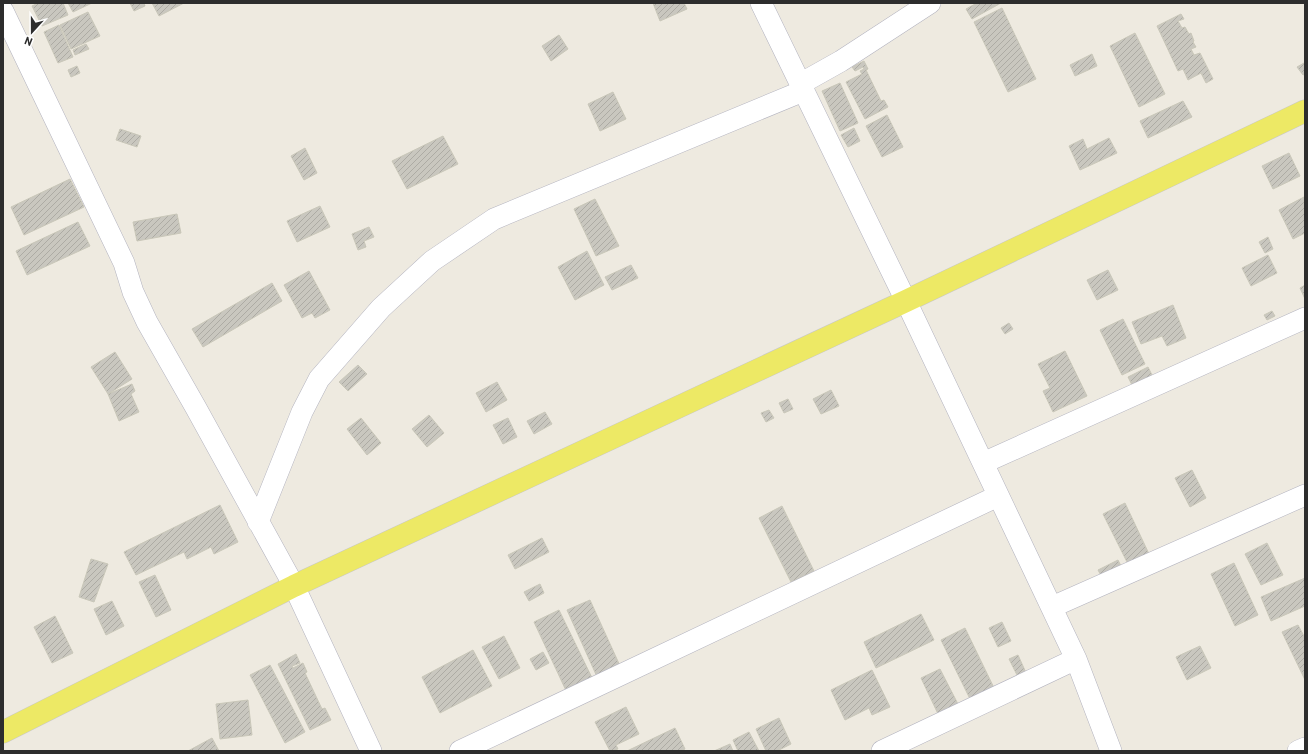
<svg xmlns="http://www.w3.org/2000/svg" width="1308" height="754" font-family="Barlow,sans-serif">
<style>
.building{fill:url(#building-hatch);stroke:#c9c7b9}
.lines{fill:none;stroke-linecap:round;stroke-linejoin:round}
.street-casing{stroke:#b3b3bf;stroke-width:22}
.primary-casing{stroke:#c8c8c8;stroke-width:23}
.street{stroke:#fff;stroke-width:21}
.primary{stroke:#ede965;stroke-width:22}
</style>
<defs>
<pattern id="building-hatch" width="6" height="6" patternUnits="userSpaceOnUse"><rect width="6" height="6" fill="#c9c7bf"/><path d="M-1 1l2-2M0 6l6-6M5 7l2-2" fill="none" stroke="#adaba4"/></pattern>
</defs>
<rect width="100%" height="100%" fill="#eeeae0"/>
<path class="building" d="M 38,3 L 63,3 L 68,15 L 42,26 L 32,6 Z
M 68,3 L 92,3 L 73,12 Z
M 130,3 L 144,3 L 145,6 L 134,11 Z
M 152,3 L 184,3 L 159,16 Z
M 653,3 L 684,3 L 687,9 L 660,21 Z
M 977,3 L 1001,3 L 972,19 L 966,9 Z
M 1002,8 L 1036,79 L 1008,92 L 974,22 Z
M 88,12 L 100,36 L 71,49 L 60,25 Z
M 1181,14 L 1184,19 L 1178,21 L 1182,28 L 1185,27 L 1189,34 L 1191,33 L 1194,41 L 1193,42 L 1196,47 L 1191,49 L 1194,55 L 1200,53 L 1213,79 L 1206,83 L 1201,73 L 1188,80 L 1183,69 L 1178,71 L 1157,26 Z
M 59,25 L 73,57 L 58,63 L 44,32 Z
M 1135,33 L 1165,94 L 1139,107 L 1110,46 Z
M 559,35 L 568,49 L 551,61 L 542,46 Z
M 86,44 L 89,49 L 75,55 L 73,50 Z
M 1092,54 L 1097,66 L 1075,76 L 1070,65 Z
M 864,61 L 868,69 L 866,70 L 881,101 L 884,100 L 888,107 L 865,119 L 846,82 L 862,74 L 860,71 L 864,69 L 863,67 L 855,71 L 852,67 Z
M 1304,63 L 1305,74 L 1303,75 L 1297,67 Z
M 77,66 L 80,73 L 71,77 L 68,70 Z
M 840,83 L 858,123 L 840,131 L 822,91 Z
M 613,92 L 626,119 L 600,131 L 588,104 Z
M 1183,101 L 1192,117 L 1148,138 L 1140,121 Z
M 887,115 L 903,147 L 882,157 L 866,126 Z
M 854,128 L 860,141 L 848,147 L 841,135 Z
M 120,129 L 141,136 L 137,147 L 116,140 Z
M 443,136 L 458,164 L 407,189 L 392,161 Z
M 1109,138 L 1117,153 L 1080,170 L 1069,146 L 1083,139 L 1087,149 Z
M 305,148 L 317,173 L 304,180 L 291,156 Z
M 1289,153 L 1300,176 L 1273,189 L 1262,166 Z
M 70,179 L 84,207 L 24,235 L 11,207 Z
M 1304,197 L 1305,233 L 1293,239 L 1279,210 Z
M 595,199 L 619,246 L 596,256 L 574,209 Z
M 320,206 L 330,227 L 297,242 L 287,221 Z
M 177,214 L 181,233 L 137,241 L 133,222 Z
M 78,222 L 90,246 L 27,275 L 16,251 Z
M 369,227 L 374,237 L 364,241 L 366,247 L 358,250 L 352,234 Z
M 1268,237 L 1273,249 L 1265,253 L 1259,242 Z
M 587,251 L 604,285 L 575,300 L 558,267 Z
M 1268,255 L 1277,273 L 1251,286 L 1242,268 Z
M 631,265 L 638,278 L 612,290 L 605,277 Z
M 1108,270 L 1118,290 L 1097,300 L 1087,280 Z
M 309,271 L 330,310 L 315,318 L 312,313 L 302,318 L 284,285 Z
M 272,283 L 282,301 L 203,347 L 192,329 Z
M 1305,285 L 1305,299 L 1300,288 Z
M 1173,305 L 1186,338 L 1167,346 L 1162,336 L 1141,344 L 1132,322 Z
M 1272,311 L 1275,316 L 1267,320 L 1264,315 Z
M 1123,319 L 1145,364 L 1122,375 L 1100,330 Z
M 1009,323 L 1013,329 L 1005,334 L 1001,328 Z
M 1065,351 L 1087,396 L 1053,412 L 1043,391 L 1050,388 L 1038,364 Z
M 115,352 L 132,379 L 108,394 L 91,367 Z
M 358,365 L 367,374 L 348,391 L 339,382 Z
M 1148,367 L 1153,377 L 1133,387 L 1128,377 Z
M 497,382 L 507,400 L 486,412 L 476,393 Z
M 132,384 L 135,391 L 131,394 L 139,412 L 119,421 L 108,394 Z
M 831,390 L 839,406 L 821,414 L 813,399 Z
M 788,399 L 793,409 L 784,413 L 779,403 Z
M 769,410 L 774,418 L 766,422 L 761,413 Z
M 545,412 L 552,424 L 534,434 L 527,421 Z
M 429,415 L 444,433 L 427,447 L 412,429 Z
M 361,418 L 381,443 L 367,455 L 347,429 Z
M 508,418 L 517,437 L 503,444 L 493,425 Z
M 1192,470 L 1206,498 L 1190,507 L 1175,478 Z
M 1125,503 L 1150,556 L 1129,566 L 1103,514 Z
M 220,505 L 238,542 L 214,554 L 211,547 L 187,559 L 184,552 L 136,575 L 124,552 Z
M 782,506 L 814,571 L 791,582 L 759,518 Z
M 542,538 L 549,552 L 515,569 L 508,555 Z
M 1267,543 L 1283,575 L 1261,585 L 1245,554 Z
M 91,559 L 108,564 L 94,602 L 79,597 Z
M 1118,560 L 1124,572 L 1104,581 L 1098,570 Z
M 1234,563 L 1258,615 L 1235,626 L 1211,574 Z
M 155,575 L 171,610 L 156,617 L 139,582 Z
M 1305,578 L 1305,606 L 1271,621 L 1261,597 Z
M 540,584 L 544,593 L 529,601 L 524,592 Z
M 590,600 L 621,668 L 598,679 L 567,610 Z
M 112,601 L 124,626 L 106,635 L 94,609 Z
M 559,610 L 595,684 L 569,697 L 534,622 Z
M 921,614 L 934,640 L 876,668 L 864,642 Z
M 55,616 L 73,653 L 52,663 L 34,627 Z
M 1002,622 L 1011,641 L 998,647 L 989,628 Z
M 1298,625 L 1305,638 L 1305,680 L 1282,632 Z
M 965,628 L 996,692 L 972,703 L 941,640 Z
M 504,636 L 520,668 L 499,679 L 482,647 Z
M 1200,646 L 1211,668 L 1187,680 L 1176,657 Z
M 473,650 L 492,686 L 440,713 L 422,677 Z
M 543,652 L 549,663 L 536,670 L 530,659 Z
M 296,654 L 300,663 L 292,666 L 293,668 L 303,663 L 307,672 L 305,673 L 322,709 L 325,708 L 331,720 L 310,730 L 278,664 Z
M 1018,655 L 1027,675 L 1019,679 L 1009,659 Z
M 270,665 L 305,732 L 285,743 L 250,675 Z
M 940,669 L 959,706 L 939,716 L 921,678 Z
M 872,670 L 890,707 L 872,715 L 869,708 L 845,720 L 831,690 Z
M 248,700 L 252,735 L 220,739 L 216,704 Z
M 626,707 L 639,734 L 616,745 L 618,749 L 610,751 L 595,722 Z
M 779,718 L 791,744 L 777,751 L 766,751 L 756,729 Z
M 675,728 L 685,749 L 680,751 L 627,751 Z
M 749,732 L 759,751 L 738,751 L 733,740 Z
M 212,738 L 219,751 L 188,751 Z
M 730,744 L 733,751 L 714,751 Z"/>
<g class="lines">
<defs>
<path id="street" d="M 761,3 L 906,301 L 1076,659 L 1111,751
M 3,11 L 124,263 L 133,292 L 147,322 L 196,408 L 294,586 L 371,751
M 800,84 L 841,61 L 930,3
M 983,463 L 1305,318
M 258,522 L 302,412 L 319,379 L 381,308 L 432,261 L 494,219 L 803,91
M 1052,607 L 1305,495
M 460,751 L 998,496
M 882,751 L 1076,659
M 1298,751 L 1305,748"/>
<path id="primary" d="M 3,732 L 294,586 L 906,301 L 1305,111"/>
</defs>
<use href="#street" class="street-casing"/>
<use href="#primary" class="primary-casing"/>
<use href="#street" class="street"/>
<use href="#primary" class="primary"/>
</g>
<rect width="1308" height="754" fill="none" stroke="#2d2d2d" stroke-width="8"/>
<g transform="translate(32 32) rotate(201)" stroke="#ffffff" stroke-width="3" paint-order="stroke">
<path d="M0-3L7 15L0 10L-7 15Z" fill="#2d2d2d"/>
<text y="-6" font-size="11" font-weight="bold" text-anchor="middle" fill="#2d2d2d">N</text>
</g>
</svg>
